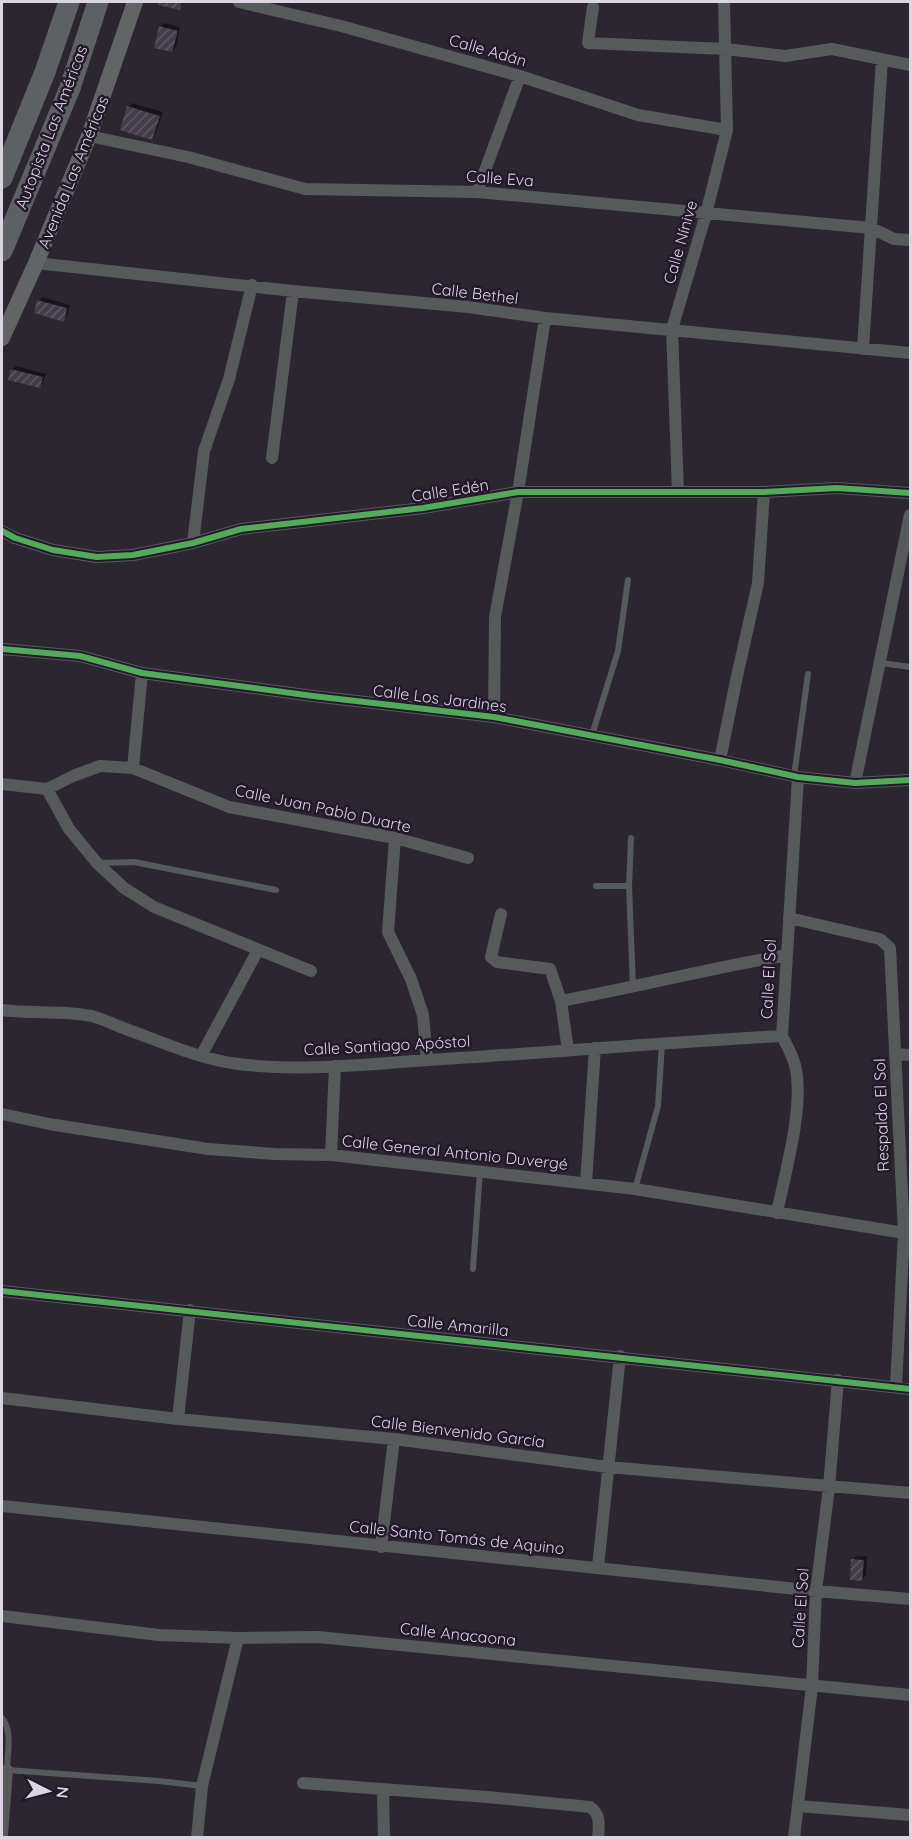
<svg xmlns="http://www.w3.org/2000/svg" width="912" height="1839" font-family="Quicksand,sans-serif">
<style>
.shadow{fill:#0007}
.building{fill:url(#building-hatch)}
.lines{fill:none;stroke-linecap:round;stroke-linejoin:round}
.lane{stroke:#575a5b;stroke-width:6}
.street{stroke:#575a5b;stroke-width:12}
.secondary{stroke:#626566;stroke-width:16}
.highway{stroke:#5e6163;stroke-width:21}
.cycleway-casing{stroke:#23192b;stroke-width:10}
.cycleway{stroke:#51ab58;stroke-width:6}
.labels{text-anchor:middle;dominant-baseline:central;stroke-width:5;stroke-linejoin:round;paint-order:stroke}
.street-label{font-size:16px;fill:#dbd5e1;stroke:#23192b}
</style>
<defs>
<pattern id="building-hatch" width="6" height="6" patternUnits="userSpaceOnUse" patternTransform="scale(1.5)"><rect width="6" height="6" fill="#443d4a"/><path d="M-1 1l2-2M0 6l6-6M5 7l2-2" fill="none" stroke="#5e5864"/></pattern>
</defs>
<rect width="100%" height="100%" fill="#2c2631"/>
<path class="shadow" d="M 161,2 L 184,2 L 180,8 L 160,4 Z
M 164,23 L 180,27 L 176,47 L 172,51 L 160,27 Z
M 132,103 L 163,112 L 155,135 L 152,139 L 129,107 Z
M 42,297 L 70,305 L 67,316 L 63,320 L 39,301 Z
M 16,366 L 46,374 L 43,383 L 40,386 L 12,370 Z
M 857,1556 L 867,1556 L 866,1575 L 862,1579 L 853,1559 Z"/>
<path class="building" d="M 159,2 L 182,2 L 180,10 L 158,5 Z
M 159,26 L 178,31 L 172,52 L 154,48 Z
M 127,106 L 160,116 L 152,140 L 120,130 Z
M 37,300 L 67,308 L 64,322 L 34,313 Z
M 11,369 L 43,377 L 40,388 L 8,380 Z
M 851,1559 L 864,1560 L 862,1581 L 850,1580 Z"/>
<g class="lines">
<path class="lane" d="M 881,663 L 910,667
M 592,735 L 618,651 L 628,580
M 794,776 L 808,674
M 631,838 L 629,886 L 633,987
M 99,863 L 134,862 L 276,890
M 596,886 L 629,886
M 635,1189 L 658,1106 L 662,1043
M 473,1269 L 480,1171
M 2,1718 C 13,1731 7,1754 7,1770 L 159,1781 L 202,1786"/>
<path class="street" d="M 239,2 L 341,26 L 520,76 L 638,115 L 727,130
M 593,7 L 588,43 L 726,49 L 785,56 L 832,49 L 910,65
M 89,136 L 188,157 L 305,189 L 477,192 L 871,228 L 894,239 L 910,240
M 477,192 L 520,76
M 36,263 L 293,291 L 468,307 L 545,318 L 910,353
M 863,349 L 882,59
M 272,458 L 293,291
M 678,492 L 672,329 L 706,214 L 727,130 L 724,2
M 2,531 L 15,538 L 53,550 L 97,557 L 133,555 L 193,543 L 241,529 L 423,508 L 518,492 L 764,492 L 837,488 L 910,493
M 193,543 L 204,451 L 229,379 L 252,285
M 2,649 L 80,656 L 142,673 L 313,696 L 494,717 L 720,760 L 798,777 L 855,783 L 910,780
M 494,717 L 495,617 L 518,492 L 545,318
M 720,760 L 737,676 L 758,583 L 764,492
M 133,768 L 142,673
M 855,783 L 910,515
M 2,784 L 47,789 L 73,776 L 100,766 L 133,768 L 229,807 L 395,838 L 468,858
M 47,789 L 69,829 L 97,863 L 124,888 L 154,907 L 311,971
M 395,838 L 388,932 L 411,979 L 423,1015 L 427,1060
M 501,914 L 491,957 L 497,962 L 550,969 L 561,1001 L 568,1051
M 789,918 L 880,939 L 890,948 L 904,1233 L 896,1387
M 561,1001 C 637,987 711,968 787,955
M 2,1010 C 31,1014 63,1010 92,1016 C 103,1019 115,1025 126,1029 C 162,1042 199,1059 238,1064 C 301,1072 366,1064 429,1060 C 546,1053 664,1042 782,1036
M 896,1054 L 910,1055
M 201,1056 L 258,950
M 2,1114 L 49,1124 L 208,1149 L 275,1154 L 331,1155 L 635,1189 L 904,1233
M 331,1155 L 335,1066
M 586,1183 L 595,1048
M 777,1213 C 785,1172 805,1106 795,1065 C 792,1055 787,1045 782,1036 L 798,777
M 2,1291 L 910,1389
M 2,1398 L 178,1419 L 394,1439 L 608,1467 L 910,1493
M 178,1419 L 190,1310
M 2,1506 L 816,1591 L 910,1599
M 381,1547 L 394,1439
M 598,1567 L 620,1356
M 2,1616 L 159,1635 L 238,1638 L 318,1637 L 910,1695
M 303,1783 L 487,1797 L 590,1807 C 601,1814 599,1826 598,1838
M 383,1790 L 384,1838
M 798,1806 L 910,1815
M 2,1834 L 7,1770
M 197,1838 L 202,1786 L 238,1638
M 794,1838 L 812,1686 L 816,1591 L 829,1487 L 838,1380"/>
<path class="secondary" d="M 2,338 L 36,263 L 89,136 L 135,2"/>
<path class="highway" d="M 2,178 L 45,72 L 69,2
M 2,251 L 70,88 L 98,2"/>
<defs>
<path id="cycleway" d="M 2,531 L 15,538 L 53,550 L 97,557 L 133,555 L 193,543 L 241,529 L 423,508 L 518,492 L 764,492 L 837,488 L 910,493
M 2,649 L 80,656 L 142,673 L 313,696 L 494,717 L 720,760 L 798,777 L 855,783 L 910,780
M 2,1291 L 910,1389"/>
</defs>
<use href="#cycleway" class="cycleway-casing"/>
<use href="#cycleway" class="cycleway"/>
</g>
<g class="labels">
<g class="street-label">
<text transform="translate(488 50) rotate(16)">Calle Adán</text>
<text transform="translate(51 127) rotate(-69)">Autopista Las Américas</text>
<text transform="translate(73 172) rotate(-68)">Avenida Las Américas</text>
<text transform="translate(500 178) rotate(4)">Calle Eva</text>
<text transform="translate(680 242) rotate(-74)">Calle Nínive</text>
<text transform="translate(475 293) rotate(7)">Calle Bethel</text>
<text transform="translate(450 490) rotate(-9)">Calle Edén</text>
<text transform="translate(440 698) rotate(7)">Calle Los Jardines</text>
<text transform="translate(323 808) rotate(12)">Calle Juan Pablo Duarte</text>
<text transform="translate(768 979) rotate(-87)">Calle El Sol</text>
<text transform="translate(387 1045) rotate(-3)">Calle Santiago Apóstol</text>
<text transform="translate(881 1115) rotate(-92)">Respaldo El Sol</text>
<text transform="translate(455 1152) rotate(6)">Calle General Antonio Duvergé</text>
<text transform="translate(458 1325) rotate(6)">Calle Amarilla</text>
<text transform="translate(458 1431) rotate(7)">Calle Bienvenido García</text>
<text transform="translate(457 1537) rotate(6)">Calle Santo Tomás de Aquino</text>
<text transform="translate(800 1608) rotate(-86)">Calle El Sol</text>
<text transform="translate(458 1634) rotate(6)">Calle Anacaona</text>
</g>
</g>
<rect width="912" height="1839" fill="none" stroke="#dbd5e1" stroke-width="6"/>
<g transform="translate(48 1791) rotate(96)" stroke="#23192b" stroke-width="4.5" paint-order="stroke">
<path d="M0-4.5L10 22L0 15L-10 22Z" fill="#dbd5e1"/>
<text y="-9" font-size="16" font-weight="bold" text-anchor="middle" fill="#dbd5e1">N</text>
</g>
</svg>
